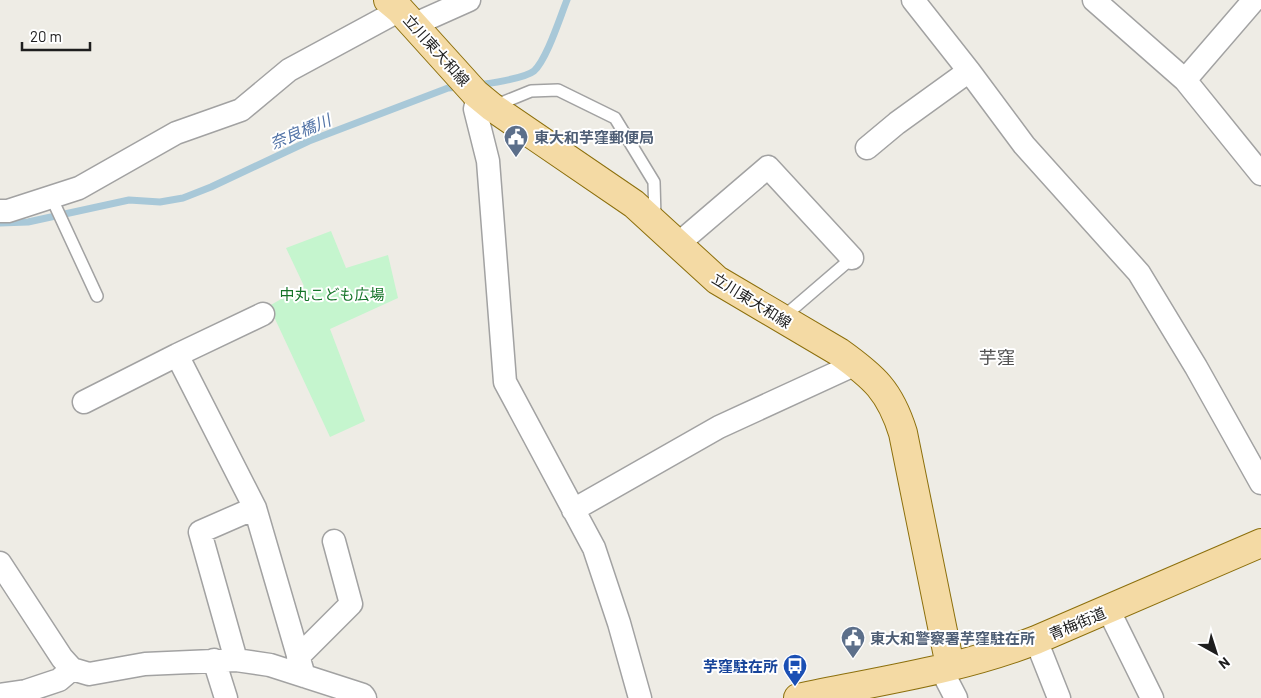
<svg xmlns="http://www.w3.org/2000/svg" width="1261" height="698" font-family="Barlow,'Noto Sans JP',sans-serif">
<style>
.park{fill:#c5f5ce}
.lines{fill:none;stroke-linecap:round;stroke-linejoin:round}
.stream{stroke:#a8c8d8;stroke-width:7}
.lane-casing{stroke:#a2a2a2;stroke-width:14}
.street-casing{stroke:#a2a2a2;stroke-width:25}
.primary-casing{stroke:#8c6f0c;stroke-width:30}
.lane{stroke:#fff;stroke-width:11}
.street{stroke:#fff;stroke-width:22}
.primary{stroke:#f4daa4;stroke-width:28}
.labels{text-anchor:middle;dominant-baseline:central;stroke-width:4;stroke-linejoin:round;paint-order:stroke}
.street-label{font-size:15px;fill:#1e1e1e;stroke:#fff}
.service-label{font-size:15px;font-weight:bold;fill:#4e5e75;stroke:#fff;text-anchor:start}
.park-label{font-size:15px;fill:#147327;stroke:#fff}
.transit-label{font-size:15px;font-weight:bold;fill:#164399;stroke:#fff;text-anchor:end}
.water-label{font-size:16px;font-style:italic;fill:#5273a6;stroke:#fff}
.quarter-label{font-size:18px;fill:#515151;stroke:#fff}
</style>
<rect width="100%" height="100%" fill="#eeece5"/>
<path class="park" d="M 331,231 L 346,268 L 388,255 L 398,298 L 330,329 L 365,421 L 330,437 L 269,306 L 304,286 L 286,248 Z"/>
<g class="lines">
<path class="stream" d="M 478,85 C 491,83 524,79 534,71 C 547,59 560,17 567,0
M 0,223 L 28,222 L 129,200 L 160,202 L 183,198 L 211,187 L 309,141 L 448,88 L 459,87"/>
<defs>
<path id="lane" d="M 494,106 L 531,91 L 558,90 L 615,118 L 654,182 L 655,218
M 53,201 L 97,296
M 781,319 L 852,258"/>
<path id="street" d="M 913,0 L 969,71 L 1024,145 L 1139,273 L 1196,367 L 1261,483
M 1094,0 L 1185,80 L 1261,174
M 413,25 L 469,0
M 1185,80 L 1254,0
M 478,96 L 475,109 L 488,161 L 505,382 L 594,548 L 619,623 L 640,698
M 867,148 L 897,123 L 969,71
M 0,211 L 8,211 L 79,188 L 176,133 L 241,110 L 289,70 L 400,10
M 678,244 L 768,167 L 852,258
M 177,355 L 255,508 L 304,676
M 84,402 L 177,355 L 263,314
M 573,510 L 719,427 L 856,364
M 0,563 L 62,658 L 72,669 L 89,674 L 145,664 L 236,660 L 270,665 L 363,695 L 365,698
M 1108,609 L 1152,698
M 1036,640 L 1059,698
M 298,657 L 351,604 L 334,541
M 214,660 L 226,698
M 236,660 L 200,532 L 255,508
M 941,669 L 956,698
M 0,695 L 26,691 L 59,680 L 72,669"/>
<path id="primary" d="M 388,0 L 400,10 L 475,93 L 492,107 L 634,204 L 717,280 L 839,352 C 874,377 890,391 903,433 L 950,666
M 798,698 C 878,681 959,670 1036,640 L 1261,543"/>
</defs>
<use href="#lane" class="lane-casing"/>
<use href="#street" class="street-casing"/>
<use href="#primary" class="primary-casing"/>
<use href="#lane" class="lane"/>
<use href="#street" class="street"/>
<use href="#primary" class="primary"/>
</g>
<defs>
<symbol id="civic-pin" viewBox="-11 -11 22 30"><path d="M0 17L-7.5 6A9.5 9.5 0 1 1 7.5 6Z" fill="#5c6f8a" stroke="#fff"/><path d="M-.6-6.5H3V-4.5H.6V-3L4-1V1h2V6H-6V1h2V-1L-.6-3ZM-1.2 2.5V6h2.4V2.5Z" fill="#fff"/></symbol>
<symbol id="bus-pin" viewBox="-11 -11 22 30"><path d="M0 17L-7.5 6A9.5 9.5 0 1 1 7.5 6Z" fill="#1a4fb4" stroke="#fff"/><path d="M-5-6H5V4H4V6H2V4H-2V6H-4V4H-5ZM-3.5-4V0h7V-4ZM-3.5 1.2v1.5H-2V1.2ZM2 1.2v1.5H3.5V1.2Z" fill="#fff"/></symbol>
</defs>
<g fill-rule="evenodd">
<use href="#civic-pin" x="502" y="123" width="28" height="38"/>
<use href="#civic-pin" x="839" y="624" width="28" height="38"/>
<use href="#bus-pin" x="781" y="652" width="28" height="38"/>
</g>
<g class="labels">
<g class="street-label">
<text transform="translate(437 50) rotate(48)">立川東大和線</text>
<text transform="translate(752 300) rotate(32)">立川東大和線</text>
<text transform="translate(1077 623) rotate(-23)">青梅街道</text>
</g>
<g class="service-label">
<text x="534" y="137">東大和芋窪郵便局</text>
<text x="870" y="638">東大和警察署芋窪駐在所</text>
</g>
<g class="park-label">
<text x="332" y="294">中丸こども広場</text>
</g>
<g class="transit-label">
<text x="778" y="666">芋窪駐在所</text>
</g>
<g class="water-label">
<text transform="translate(300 131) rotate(-23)">奈良橋川</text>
</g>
<g class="quarter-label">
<text x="997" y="357">芋窪</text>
</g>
</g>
<g transform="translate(1216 653) rotate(141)" stroke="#ffffff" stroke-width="4" paint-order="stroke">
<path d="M0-4L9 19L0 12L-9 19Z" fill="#1e1e1e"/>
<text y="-8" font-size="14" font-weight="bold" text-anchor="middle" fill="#1e1e1e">N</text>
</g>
<path d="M22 42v8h68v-8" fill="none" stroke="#1e1e1e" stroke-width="2.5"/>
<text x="30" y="42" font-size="15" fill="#1e1e1e" stroke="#ffffff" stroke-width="4" paint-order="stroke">20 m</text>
</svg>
